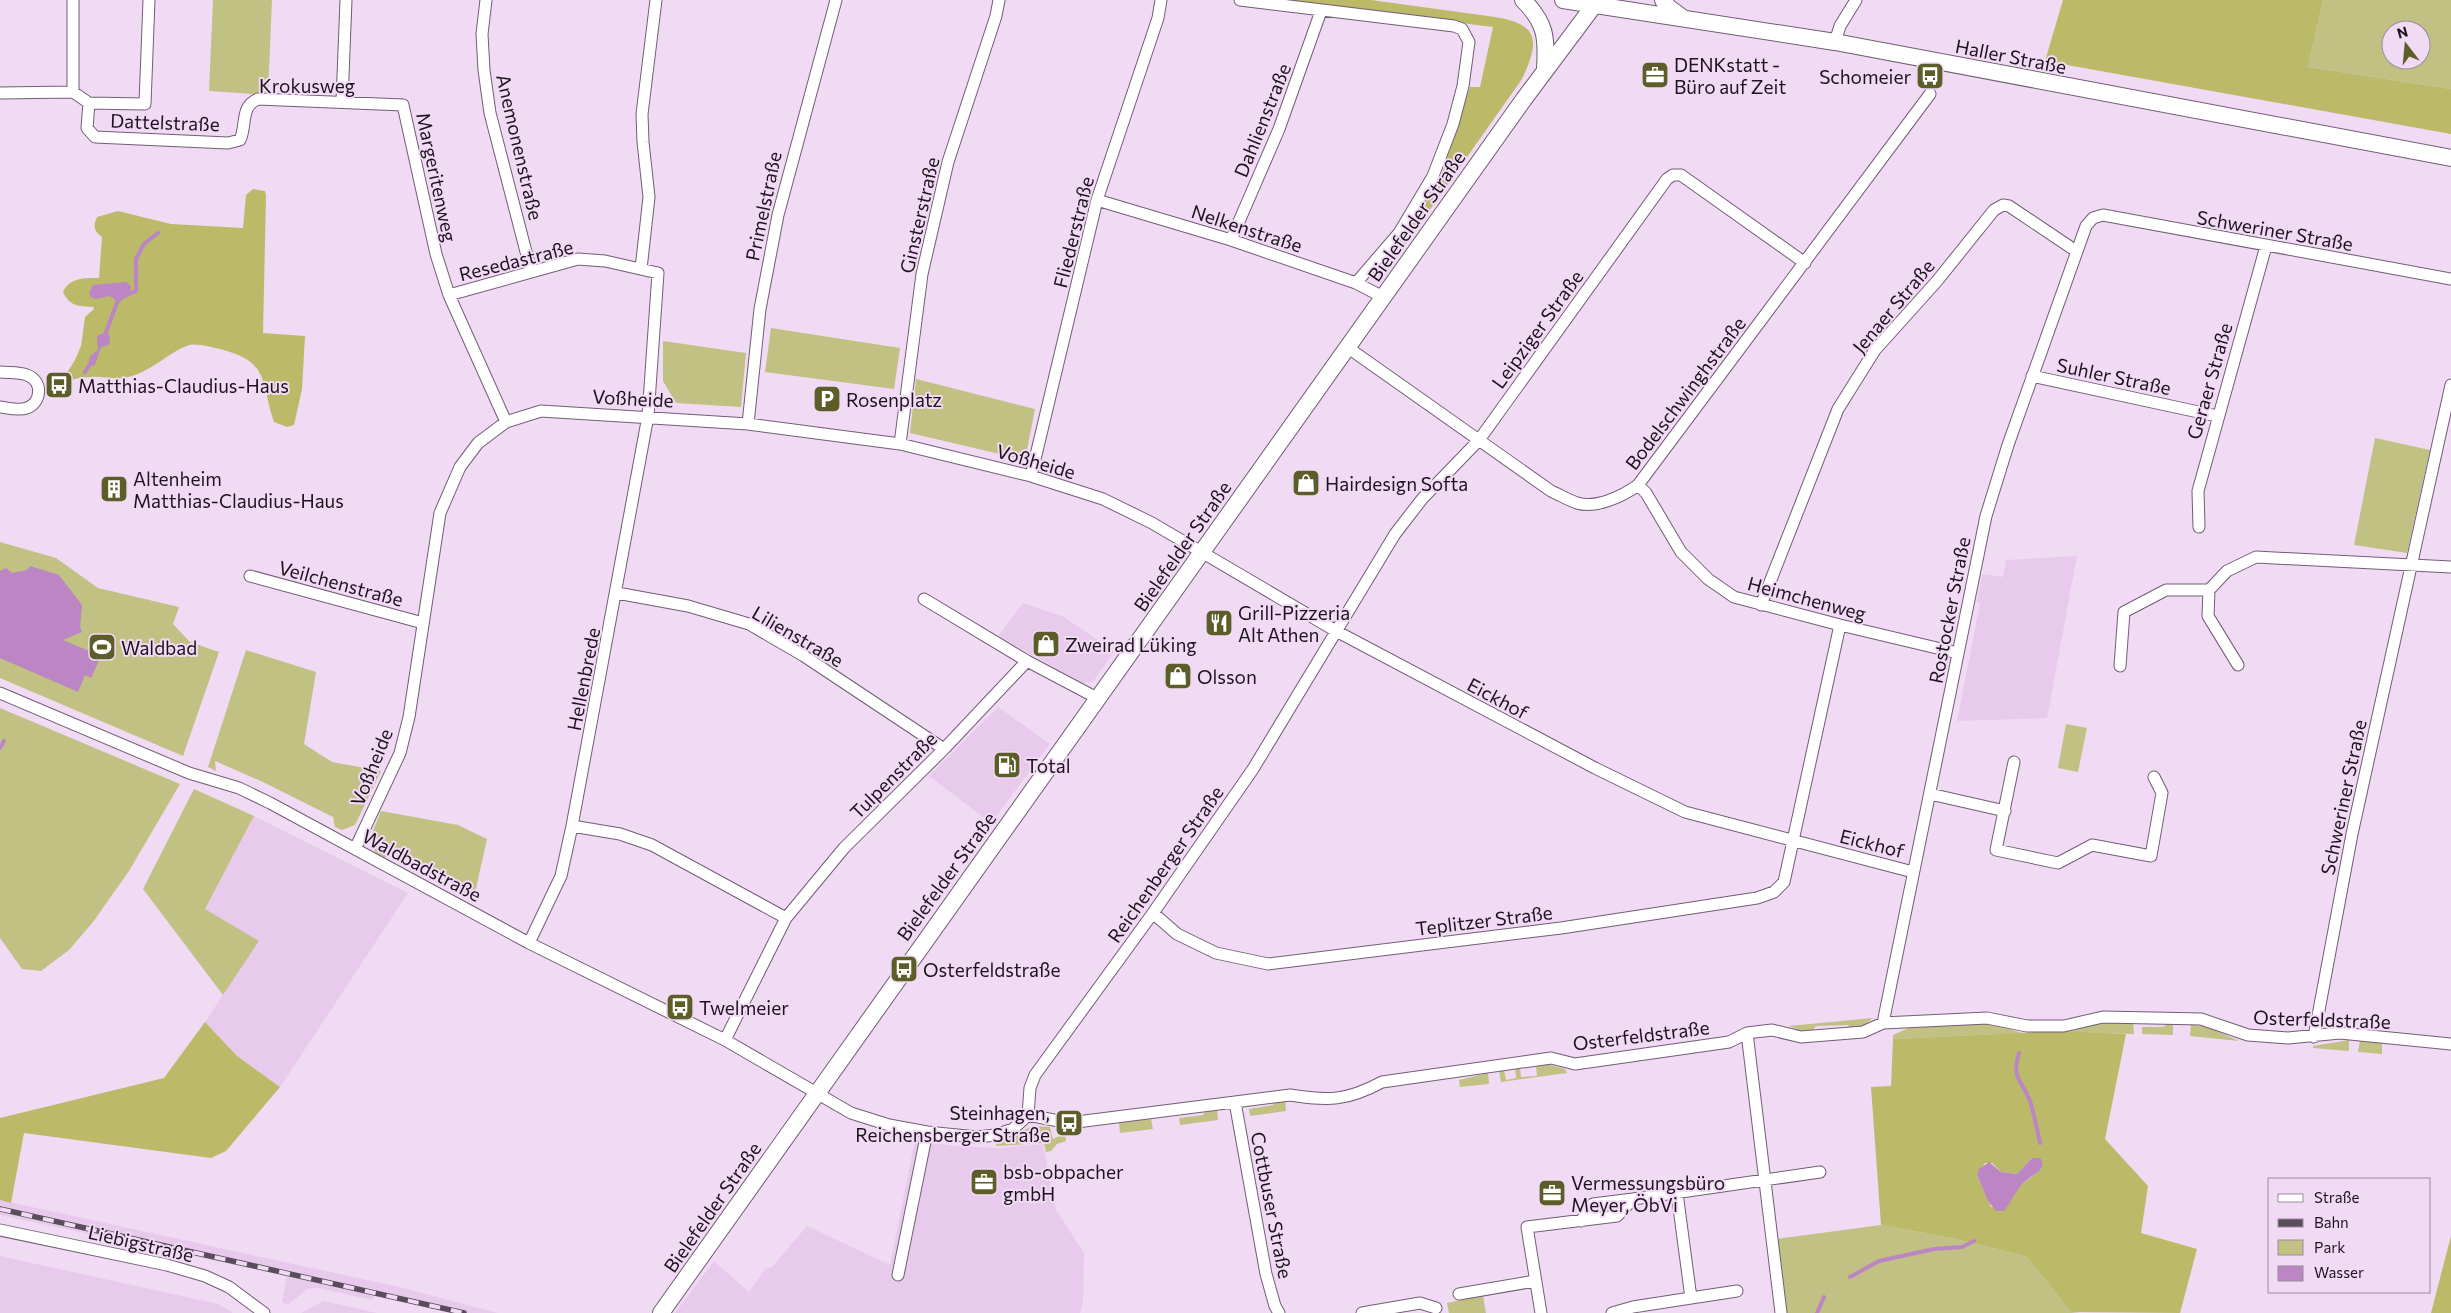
<svg xmlns="http://www.w3.org/2000/svg" width="2451" height="1313" font-family="Commissioner,sans-serif">
<style>
.built{fill:#e8cbec}
.green{fill:#c1c184;fill-rule:evenodd}
.forest{fill:#baba68;fill-rule:evenodd}
.water{fill:#bb86c3}
.lines{fill:none;stroke-linecap:round;stroke-linejoin:round}
.stream{stroke:#bb86c3;stroke-width:4}
.street-casing{stroke:#715d74;stroke-width:13}
.secondary-casing{stroke:#715d74;stroke-width:18}
.street{stroke:#fff;stroke-width:11}
.secondary{stroke:#fff;stroke-width:16}
.rail-casing{stroke:#594d5b;stroke-width:5.5}
.rail{stroke:#f1daf4;stroke-width:4;stroke-dasharray:11;stroke-linecap:butt}
.labels{text-anchor:middle;dominant-baseline:central;stroke-width:4;stroke-linejoin:round;paint-order:stroke}
.street-label{font-size:19px;fill:#1c141d;stroke:#f1daf4}
.poi-label{font-size:19px;fill:#1c141d;stroke:#f1daf4;text-anchor:start}
</style>
<rect width="100%" height="100%" fill="#f1daf4"/>
<path class="built" d="M 2077,556 L 2047,718 L 1957,721 L 1980,603 L 1977,602 L 1982,574 L 2003,577 L 2006,560 Z
M 1023,603 L 1064,617 L 1114,651 L 1093,682 L 1082,683 L 998,636 Z
M 998,707 L 1050,744 L 991,823 L 929,776 Z
M 254,816 L 408,893 L 280,1087 L 237,1056 L 205,1022 L 258,942 L 205,909 Z
M 915,1140 L 953,1146 L 1000,1148 L 1043,1144 L 1056,1210 L 1084,1253 L 1083,1301 L 1080,1313 L 675,1313 L 714,1261 L 749,1292 L 766,1268 L 771,1268 L 807,1226 L 890,1265 Z
M 0,1200 L 399,1287 L 498,1313 L 451,1313 L 374,1295 L 372,1300 L 319,1288 L 307,1289 L 288,1305 L 282,1302 L 287,1276 L 0,1215 Z
M 0,1256 L 218,1304 L 233,1313 L 0,1313 Z
M 323,1301 L 377,1313 L 301,1313 Z"/>
<path class="green" d="M 213,0 L 272,0 L 268,95 L 209,91 Z
M 2323,0 L 2451,0 L 2451,89 L 2308,67 ZM 2391,30 L 2421,30 L 2421,60 L 2391,60 Z
M 771,328 L 900,348 L 894,389 L 765,372 Z
M 663,341 L 746,353 L 741,407 L 676,403 L 663,381 Z
M 916,379 L 1035,409 L 1025,460 L 910,433 Z
M 2375,438 L 2430,450 L 2407,553 L 2354,545 Z
M 0,542 L 56,558 L 98,588 L 179,607 L 173,624 L 190,642 L 219,652 L 183,756 L 0,678 Z
M 246,650 L 316,672 L 304,744 L 332,762 L 381,771 L 355,825 L 342,830 L 335,827 L 333,817 L 263,782 L 215,761 L 216,771 L 208,767 Z
M 0,708 L 180,784 L 129,871 L 93,922 L 69,950 L 41,971 L 22,969 L 0,938 Z
M 2066,724 L 2087,728 L 2078,772 L 2058,768 Z
M 194,789 L 254,816 L 205,909 L 259,941 L 223,995 L 143,889 Z
M 381,811 L 458,825 L 487,839 L 474,897 L 457,889 L 459,885 L 390,850 L 385,858 L 375,852 L 371,836 Z
M 1873,1018 L 1862,1027 L 1851,1029 L 1848,1025 L 1816,1026 L 1813,1030 L 1800,1031 L 1789,1026 Z
M 2104,1021 L 2133,1022 L 2134,1034 L 2069,1032 Z
M 1989,1023 L 2022,1033 L 1893,1039 L 1893,1035 L 1911,1027 Z
M 2167,1024 L 2173,1024 L 2173,1035 L 2142,1034 L 2142,1027 L 2163,1027 Z
M 2191,1025 L 2205,1026 L 2239,1041 L 2190,1036 Z
M 2349,1040 L 2349,1051 L 2313,1048 L 2313,1046 Z
M 2360,1040 L 2382,1043 L 2382,1054 L 2358,1052 Z
M 1546,1064 L 1565,1069 L 1567,1073 L 1501,1082 L 1499,1071 L 1504,1070 L 1506,1080 L 1516,1078 L 1515,1068 L 1520,1068 L 1521,1077 L 1537,1076 L 1536,1066 Z
M 1488,1073 L 1489,1084 L 1460,1087 L 1459,1080 Z
M 1285,1100 L 1286,1111 L 1250,1116 L 1249,1109 L 1273,1105 L 1276,1101 Z
M 1217,1109 L 1218,1120 L 1180,1125 L 1179,1118 L 1203,1115 L 1206,1110 Z
M 1151,1119 L 1153,1129 L 1120,1133 L 1119,1123 Z
M 1034,1126 L 1050,1127 L 1053,1139 L 1065,1133 L 1066,1141 L 1057,1144 L 1051,1151 L 1046,1152 L 1044,1143 L 996,1146 L 996,1141 Z
M 1881,1225 L 1956,1239 L 2027,1257 L 2071,1312 L 2080,1313 L 1787,1313 L 1777,1239 Z
M 1483,1296 L 1486,1313 L 1449,1313 L 1447,1303 Z"/>
<path class="forest" d="M 1276,0 L 1371,0 L 1495,17 C 1541,24 1539,43 1522,79 L 1381,279 L 1375,275 L 1404,237 L 1440,180 L 1470,87 L 1480,87 L 1493,27 Z
M 2063,0 L 2323,0 L 2308,67 L 2451,89 L 2451,134 L 2045,61 Z
M 253,189 L 265,191 L 266,196 L 263,333 L 305,336 L 302,389 L 294,425 L 287,427 L 274,422 C 260,380 270,362 220,349 C 212,347 197,343 189,345 C 169,352 153,370 132,376 C 118,381 104,376 90,377 C 79,377 70,380 60,384 L 75,360 L 81,346 L 85,317 L 94,309 L 93,307 C 79,306 70,307 63,292 C 70,277 85,278 99,278 L 102,237 C 94,231 93,226 97,217 L 118,211 L 171,224 L 243,228 L 246,195 Z
M 205,1022 L 237,1056 L 280,1087 L 226,1151 L 211,1158 L 24,1133 L 11,1203 L 0,1200 L 0,1118 L 164,1078 Z
M 2059,1031 L 2126,1034 L 2105,1139 L 2148,1186 L 2141,1233 L 2197,1249 L 2180,1313 L 2071,1312 L 2027,1257 L 1956,1239 L 1881,1225 L 1871,1087 L 1891,1086 L 1893,1039 ZM 2032,1158 L 2037,1173 C 2024,1181 2012,1193 2006,1208 L 1991,1207 L 1977,1175 L 1985,1163 L 1992,1163 L 2001,1172 L 2017,1174 Z
M 2451,1236 L 2451,1313 L 2431,1313 Z"/>
<path class="water" d="M 126,282 L 131,286 L 131,292 L 119,303 L 110,296 L 95,299 L 91,297 L 89,293 L 93,285 Z
M 107,331 L 110,338 L 109,345 L 101,347 L 95,365 L 88,367 L 90,356 L 98,350 L 97,336 Z
M 30,566 L 59,575 L 82,605 L 80,627 L 82,632 L 63,640 L 101,656 L 91,678 L 85,675 L 78,692 L 0,658 L 0,571 L 6,568 L 12,573 L 27,570 Z
M 2032,1158 L 2040,1158 C 2042,1161 2043,1161 2042,1165 C 2040,1173 2034,1174 2028,1179 C 2017,1187 2012,1201 2004,1211 L 1996,1211 L 1988,1201 L 1977,1175 L 1979,1169 L 1989,1162 L 2001,1172 L 2017,1174 Z"/>
<g class="lines">
<path class="stream" d="M 125,296 L 136,291 L 136,259 L 144,244 L 158,233
M 105,335 L 118,300
M 85,372 L 90,364
M 0,748 L 4,741
M 2019,1053 C 2011,1079 2022,1080 2030,1101 C 2034,1114 2037,1129 2040,1143
M 1850,1277 L 1879,1261 L 1934,1249 L 1962,1247 L 1974,1241
M 1817,1313 L 1824,1297"/>
<defs>
<path id="street" d="M 73,0 L 73,92
M 486,0 L 482,34 L 484,70 L 490,113 L 531,271
M 1240,0 L 1454,26 L 1462,29 L 1469,42 L 1463,86 L 1453,124 L 1433,176 L 1399,233 L 1356,283
M 1835,42 L 1840,26 L 1856,0
M 0,93 L 73,92 L 89,103
M 342,102 L 346,0
M 89,103 L 87,128 L 95,137 L 228,143 L 240,140 C 247,125 240,106 258,99 L 403,105 L 436,254 L 449,295 L 506,422
M 89,103 L 145,104 L 149,0
M 1097,200 L 1231,240 L 1356,283 L 1383,297
M 1231,240 L 1279,129 L 1321,11
M 641,269 L 649,197 L 643,142 L 642,114 L 656,0
M 449,295 L 578,259 L 605,261 L 658,273 L 648,416 L 572,826 L 561,876 L 529,943
M 1347,347 L 1551,491 C 1560,495 1568,500 1577,503 C 1596,509 1623,496 1638,485 L 1930,94
M 0,372 C 8,373 19,372 27,375 C 43,381 42,402 27,408 C 19,411 8,408 0,407
M 2032,376 L 2217,416
M 748,424 L 760,309 L 778,215 L 836,0
M 900,444 L 922,274 L 948,162 L 996,16 L 999,0
M 1031,476 L 1097,200 L 1158,18 L 1161,0
M 1638,485 L 1646,493 L 1681,552 L 1708,579 L 1734,597 L 1840,625 L 1958,653
M 2199,527 L 2198,491 L 2266,246
M 250,576 L 423,623
M 617,593 L 688,606 L 749,624 L 804,656 L 944,749
M 924,599 L 1027,661
M 1761,605 L 1838,409 L 1875,350 L 1937,281 L 1994,210 L 2003,205 L 2009,206 L 2076,251
M 2238,665 L 2208,616 L 2209,590 L 2227,571 L 2256,557 L 2451,567
M 2120,666 L 2124,612 L 2166,590 L 2209,590
M 0,693 L 189,773 L 239,788 L 270,803 L 529,943 L 725,1040 L 851,1113 L 889,1125 L 927,1132 L 977,1137 L 996,1135 L 1013,1129 L 1028,1115
M 2014,762 L 1996,850 L 2058,863 L 2092,845 L 2151,856 L 2162,793 L 2154,777
M 1930,794 L 2005,811
M 572,826 L 620,834 L 652,845 L 786,918
M 355,849 L 400,753 L 409,717 L 440,513 L 460,467 L 478,443 L 506,422 L 541,411 L 748,424 L 900,444 L 1031,476 L 1103,499 L 1152,523 L 1336,631 L 1595,768 L 1685,812 L 1913,872
M 1153,913 L 1177,934 L 1216,953 L 1268,964 L 1561,928 L 1757,898 L 1774,892 L 1784,882 L 1840,625
M 1883,1023 L 1986,516 L 2008,445 L 2086,226 L 2093,218 L 2103,215 L 2451,279
M 1747,1033 L 1781,1313
M 2314,1037 L 2352,834 L 2451,385
M 725,1040 L 786,918 L 844,848 L 944,749 L 1027,661 L 1097,698
M 1235,1102 L 1266,1274 L 1275,1306 L 1279,1313
M 1028,1115 L 1069,1123 L 1290,1095 C 1328,1101 1347,1101 1382,1082 L 1551,1058 L 1575,1064 L 1729,1042 L 1747,1033 L 1772,1030 L 1801,1037 L 1863,1032 L 1883,1023 L 1987,1018 L 2027,1026 L 2064,1026 L 2103,1017 L 2201,1019 L 2248,1035 L 2288,1038 L 2340,1033 L 2451,1044
M 1028,1115 L 1030,1088 L 1035,1075 L 1153,913 L 1253,769 L 1395,534 L 1422,499 L 1479,440 L 1667,179 L 1673,175 L 1681,175 L 1805,263
M 1581,1221 L 1593,1204 L 1633,1199
M 0,1230 L 167,1265 L 205,1276 L 229,1287 L 264,1313
M 898,1275 L 927,1132
M 1459,1294 L 1535,1281
M 1691,1298 L 1737,1291
M 1362,1313 L 1420,1303 L 1436,1308
M 1541,1313 L 1527,1227 L 1617,1216 L 1633,1199 L 1820,1172
M 1612,1313 L 1633,1307 L 1691,1298 L 1677,1193"/>
<path id="secondary" d="M 1523,0 C 1546,23 1547,38 1545,69
M 1563,0 L 1835,42 L 2451,158
M 1663,0 L 1668,7 L 1683,18
M 661,1313 L 1524,99 L 1598,0"/>
</defs>
<use href="#street" class="street-casing"/>
<use href="#secondary" class="secondary-casing"/>
<use href="#street" class="street"/>
<use href="#secondary" class="secondary"/>
<defs>
<path id="rail" d="M 0,1209 L 464,1313"/>
</defs>
<use href="#rail" class="rail-casing"/>
<use href="#rail" class="rail"/>
</g>
<defs>
<symbol id="office-square" viewBox="-11 -11 22 22"><rect x="-9" y="-9" width="18" height="18" rx="4" fill="#5d5d2a" stroke="#f1daf4"/><path d="M-6-3h4V-5.5h4V-3h4V5H-6ZM-1-4.5V-3h2v-1.5ZM-6 0V1H6V0Z" fill="#fff"/></symbol>
<symbol id="bus-square" viewBox="-11 -11 22 22"><rect x="-9" y="-9" width="18" height="18" rx="4" fill="#5d5d2a" stroke="#f1daf4"/><path d="M-5-6H5V4H4V6H2V4H-2V6H-4V4H-5ZM-3.5-4V0h7V-4ZM-3.5 1.2v1.5H-2V1.2ZM2 1.2v1.5H3.5V1.2Z" fill="#fff"/></symbol>
<symbol id="parking-square" viewBox="-11 -11 22 22"><rect x="-9" y="-9" width="18" height="18" rx="4" fill="#5d5d2a" stroke="#f1daf4"/><path d="M-3.5-5.5H1a3.5 3.5 0 0 1 0 7H-1V5.5H-3.5ZM-1-3.4V-.6H.8a1.4 1.4 0 0 0 0-2.8Z" fill="#fff"/></symbol>
<symbol id="shop-square" viewBox="-11 -11 22 22"><rect x="-9" y="-9" width="18" height="18" rx="4" fill="#5d5d2a" stroke="#f1daf4"/><path d="M-5-2.5h2.3a2.7 3.5 0 0 1 5.4 0H5L5.5 6h-11ZM-1.5-2.5h3a1.5 2.3 0 0 0-3 0Z" fill="#fff"/></symbol>
<symbol id="building-square" viewBox="-11 -11 22 22"><rect x="-9" y="-9" width="18" height="18" rx="4" fill="#5d5d2a" stroke="#f1daf4"/><path d="M-4-6H4V6H1V3H-1V6H-4ZM-2.5-4.3h1.7v1.8h-1.7ZM.8-4.3h1.7v1.8H.8ZM-2.5-1h1.7V.8h-1.7ZM.8-1h1.7V.8H.8Z" fill="#fff"/></symbol>
<symbol id="restaurant-square" viewBox="-11 -11 22 22"><rect x="-9" y="-9" width="18" height="18" rx="4" fill="#5d5d2a" stroke="#f1daf4"/><path d="M-5-6h1v4h1v-4h1v4h1v-4h1v5L-1.5 .5V6h-2V.5L-5-1ZM5-6V6H3V1.5H1.5Q1.5-4 5-6Z" fill="#fff"/></symbol>
<symbol id="stadium-square" viewBox="-11 -11 22 22"><rect x="-9" y="-9" width="18" height="18" rx="4" fill="#5d5d2a" stroke="#f1daf4"/><path d="M0-5a6.5 5 0 1 0 0 10a6.5 5 0 1 0 0-10ZM-3.5-1.8h7v3.6h-7Z" fill="#fff"/></symbol>
<symbol id="fuel-square" viewBox="-11 -11 22 22"><rect x="-9" y="-9" width="18" height="18" rx="4" fill="#5d5d2a" stroke="#f1daf4"/><path d="M-5.5-6h7V0h2V4h1.3V-2.5L3-4.5l.8-.8L6-3V5H2.5V1h-1V6h-7ZM-4.2-4.7v3.2H.2V-4.7Z" fill="#fff"/></symbol>
</defs>
<g fill-rule="evenodd">
<use href="#office-square" x="1639" y="59" width="32" height="32"/>
<use href="#bus-square" x="1914" y="60" width="32" height="32"/>
<use href="#bus-square" x="43" y="369" width="32" height="32"/>
<use href="#parking-square" x="811" y="383" width="32" height="32"/>
<use href="#shop-square" x="1290" y="467" width="32" height="32"/>
<use href="#building-square" x="98" y="473" width="32" height="32"/>
<use href="#restaurant-square" x="1203" y="607" width="32" height="32"/>
<use href="#shop-square" x="1030" y="628" width="32" height="32"/>
<use href="#stadium-square" x="86" y="631" width="32" height="32"/>
<use href="#shop-square" x="1162" y="660" width="32" height="32"/>
<use href="#fuel-square" x="991" y="749" width="32" height="32"/>
<use href="#bus-square" x="888" y="953" width="32" height="32"/>
<use href="#bus-square" x="664" y="991" width="32" height="32"/>
<use href="#bus-square" x="1053" y="1107" width="32" height="32"/>
<use href="#office-square" x="968" y="1166" width="32" height="32"/>
<use href="#office-square" x="1536" y="1177" width="32" height="32"/>
</g>
<g class="labels">
<g class="street-label">
<text transform="translate(2011 56) rotate(11)">Haller Straße</text>
<text x="307" y="85">Krokusweg</text>
<text transform="translate(1262 120) rotate(-68)">Dahlienstraße</text>
<text transform="translate(165 122) rotate(2)">Dattelstraße</text>
<text transform="translate(520 147) rotate(77)">Anemonenstraße</text>
<text transform="translate(437 177) rotate(78)">Margeritenweg</text>
<text transform="translate(763 206) rotate(-78)">Primelstraße</text>
<text transform="translate(919 215) rotate(-77)">Ginsterstraße</text>
<text transform="translate(1416 216) rotate(-55)">Bielefelder Straße</text>
<text transform="translate(1247 228) rotate(18)">Nelkenstraße</text>
<text transform="translate(2275 230) rotate(10)">Schweriner Straße</text>
<text transform="translate(1073 232) rotate(-76)">Fliederstraße</text>
<text transform="translate(516 260) rotate(-14)">Resedastraße</text>
<text transform="translate(1893 306) rotate(-50)">Jenaer Straße</text>
<text transform="translate(1537 329) rotate(-54)">Leipziger Straße</text>
<text transform="translate(2114 376) rotate(12)">Suhler Straße</text>
<text transform="translate(2209 381) rotate(-74)">Geraer Straße</text>
<text transform="translate(1685 393) rotate(-53)">Bodelschwinghstraße</text>
<text transform="translate(633 398) rotate(3)">Voßheide</text>
<text transform="translate(1036 461) rotate(16)">Voßheide</text>
<text transform="translate(1182 546) rotate(-55)">Bielefelder Straße</text>
<text transform="translate(341 583) rotate(15)">Veilchenstraße</text>
<text transform="translate(1807 598) rotate(15)">Heimchenweg</text>
<text transform="translate(1949 610) rotate(-79)">Rostocker Straße</text>
<text transform="translate(798 636) rotate(30)">Lilienstraße</text>
<text transform="translate(583 679) rotate(-79)">Hellenbrede</text>
<text transform="translate(1498 698) rotate(28)">Eickhof</text>
<text transform="translate(371 767) rotate(-68)">Voßheide</text>
<text transform="translate(893 775) rotate(-45)">Tulpenstraße</text>
<text transform="translate(2343 797) rotate(-78)">Schweriner Straße</text>
<text transform="translate(1872 843) rotate(14)">Eickhof</text>
<text transform="translate(1165 864) rotate(-55)">Reichenberger Straße</text>
<text transform="translate(422 865) rotate(28)">Waldbadstraße</text>
<text transform="translate(946 876) rotate(-54)">Bielefelder Straße</text>
<text transform="translate(1484 920) rotate(-7)">Teplitzer Straße</text>
<text transform="translate(2322 1019) rotate(2)">Osterfeldstraße</text>
<text transform="translate(1641 1035) rotate(-7)">Osterfeldstraße</text>
<text transform="translate(1272 1205) rotate(79)">Cottbuser Straße</text>
<text transform="translate(712 1207) rotate(-55)">Bielefelder Straße</text>
<text transform="translate(141 1243) rotate(13)">Liebigstraße</text>
</g>
<g class="poi-label">
<text x="1674" y="64">DENKstatt -<tspan x="1674" dy="22">Büro auf Zeit</tspan></text>
<text x="1911" y="76" text-anchor="end">Schomeier</text>
<text x="78" y="385">Matthias-Claudius-Haus</text>
<text x="846" y="399">Rosenplatz</text>
<text x="133" y="478">Altenheim<tspan x="133" dy="22">Matthias-Claudius-Haus</tspan></text>
<text x="1325" y="483">Hairdesign Softa</text>
<text x="1238" y="612">Grill-Pizzeria<tspan x="1238" dy="22">Alt Athen</tspan></text>
<text x="1065" y="644">Zweirad Lüking</text>
<text x="121" y="647">Waldbad</text>
<text x="1197" y="676">Olsson</text>
<text x="1026" y="765">Total</text>
<text x="923" y="969">Osterfeldstraße</text>
<text x="699" y="1007">Twelmeier</text>
<text x="1050" y="1112" text-anchor="end">Steinhagen,<tspan x="1050" dy="22">Reichensberger Straße</tspan></text>
<text x="1003" y="1171">bsb-obpacher<tspan x="1003" dy="22">gmbH</tspan></text>
<text x="1571" y="1182">Vermessungsbüro<tspan x="1571" dy="22">Meyer, ÖbVi</tspan></text>
</g>
</g>
<rect x="2268" y="1178" width="162" height="115" fill="#f1daf4" stroke="#9c8b9e"/>
<rect x="2278" y="1194" width="25" height="8" fill="#ffffff" stroke="#9c8b9e"/>
<text x="2314" y="1203" font-size="15" fill="#1c141d">Straße</text>
<rect x="2278" y="1219" width="25" height="8" fill="#594d5b" stroke="#9c8b9e"/>
<text x="2314" y="1228" font-size="15" fill="#1c141d">Bahn</text>
<rect x="2278" y="1240" width="25" height="15" fill="#c1c184" stroke="#9c8b9e"/>
<text x="2314" y="1253" font-size="15" fill="#1c141d">Park</text>
<rect x="2278" y="1266" width="25" height="15" fill="#bb86c3" stroke="#9c8b9e"/>
<text x="2314" y="1278" font-size="15" fill="#1c141d">Wasser</text>
<g transform="translate(2406 45) rotate(344)"><circle r="24" fill="#f1daf4" stroke="#9c8b9e"/>
<path d="M0-4L9 19L0 12L-9 19Z" fill="#5d5d2a"/>
<text y="-8" font-size="14" font-weight="bold" text-anchor="middle" fill="#1c141d">N</text>
</g>
</svg>
